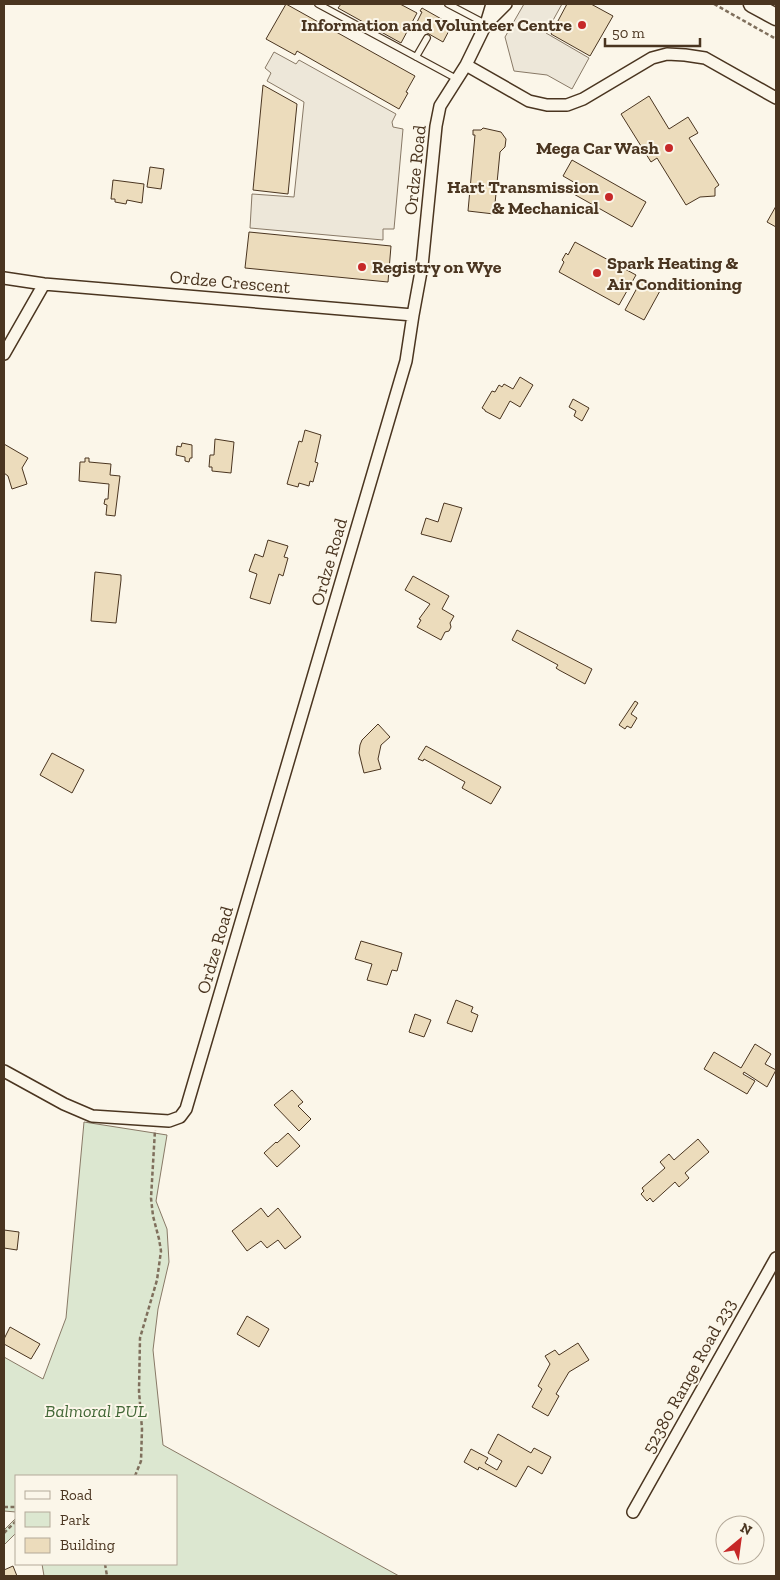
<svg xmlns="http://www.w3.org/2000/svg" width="780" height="1580" font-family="'Zilla Slab',serif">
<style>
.green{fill:#dce7d0;stroke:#887966}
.parking{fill:#ede7d9;stroke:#887966}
.building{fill:#ecdcbc;stroke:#4a3520}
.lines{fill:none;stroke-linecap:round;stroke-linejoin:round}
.lane-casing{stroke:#4a3520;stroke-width:8}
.street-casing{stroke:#4a3520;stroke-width:14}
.secondary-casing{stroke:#4a3520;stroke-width:19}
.path{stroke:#7f6f5c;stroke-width:2.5;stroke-dasharray:4 2.5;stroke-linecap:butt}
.lane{stroke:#fbf6e9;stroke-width:5.5}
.street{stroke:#fbf6e9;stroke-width:11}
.secondary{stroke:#fbf6e9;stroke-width:16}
.poi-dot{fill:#c62828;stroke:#fbf6e9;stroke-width:2}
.labels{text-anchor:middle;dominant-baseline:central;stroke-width:4;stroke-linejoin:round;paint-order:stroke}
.poi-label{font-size:18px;font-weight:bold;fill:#4a3520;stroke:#fbf6e9;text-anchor:end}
.street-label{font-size:18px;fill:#4a3520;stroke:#fbf6e9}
.park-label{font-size:18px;font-style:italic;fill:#436837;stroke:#fbf6e9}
</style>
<rect width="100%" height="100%" fill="#fbf6e9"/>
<path class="green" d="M 84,1122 L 167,1135 L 156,1201 L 167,1229 L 169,1262 L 158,1309 L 153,1350 L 163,1445 L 399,1576 L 44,1576 L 42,1564 L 176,1564 L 176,1476 L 16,1476 L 16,1512 L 4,1511 L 4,1357 L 43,1379 L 66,1318 Z
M 16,1518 L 16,1533 L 4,1545 L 4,1530 Z"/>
<path class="parking" d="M 524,4 L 562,4 L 546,33 L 589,58 L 572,89 L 547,75 L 514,71 L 505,37 Z
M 274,52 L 296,64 L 299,60 L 396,114 L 392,122 L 393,127 L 403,129 L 394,229 L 383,229 L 383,240 L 250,228 L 252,194 L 294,197 L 304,102 L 267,81 L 271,73 L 265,68 Z"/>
<path class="building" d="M 286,4 L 415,76 L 406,92 L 408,93 L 399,109 L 297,51 L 295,55 L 266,39 Z
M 341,4 L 400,4 L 417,13 L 401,43 L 338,8 Z
M 567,4 L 591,4 L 613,16 L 590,56 L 551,34 Z
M 422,8 L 452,25 L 443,42 L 415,26 L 422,12 L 420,11 Z
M 263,85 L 297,104 L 288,194 L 253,190 Z
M 649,96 L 669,129 L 688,117 L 698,133 L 689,138 L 719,185 L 715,188 L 715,196 L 700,197 L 686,205 L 657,158 L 651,162 L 621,114 Z
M 483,128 L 501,132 L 506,139 L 505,147 L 500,152 L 494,214 L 468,211 L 475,135 L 473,135 L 473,130 L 481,130 Z
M 572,160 L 646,202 L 632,227 L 572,193 L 577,184 L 563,176 Z
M 150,167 L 164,169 L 161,189 L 147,187 Z
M 113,180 L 144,184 L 142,203 L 127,200 L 126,204 L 115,202 L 115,199 L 111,199 Z
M 776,206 L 776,227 L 767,222 Z
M 249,232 L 391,246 L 388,282 L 245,268 Z
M 575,242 L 636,275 L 619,305 L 559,272 L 564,262 L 562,260 L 566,253 L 568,255 Z
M 642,279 L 661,289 L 644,320 L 625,310 Z
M 520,377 L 533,385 L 520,407 L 510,401 L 500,419 L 485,411 L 485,410 L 482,408 L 492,391 L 495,392 L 499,385 L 502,387 L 504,384 L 513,389 Z
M 573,399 L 589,408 L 582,421 L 574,416 L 576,411 L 569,407 Z
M 305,430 L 321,435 L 315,462 L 318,463 L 313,482 L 310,481 L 309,486 L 299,483 L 298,487 L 287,484 L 299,441 L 302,442 Z
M 215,439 L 234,442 L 231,473 L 212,471 L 212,467 L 209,467 L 210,455 L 214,455 Z
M 182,443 L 192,445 L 192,458 L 190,458 L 189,462 L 185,461 L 185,457 L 176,455 L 177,446 L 181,447 Z
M 4,444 L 28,458 L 22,468 L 27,484 L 12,489 L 8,476 L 4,473 Z
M 85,458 L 89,458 L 89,462 L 111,464 L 110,475 L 120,476 L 115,516 L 106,515 L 107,505 L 104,504 L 105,499 L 108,499 L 109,484 L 79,481 L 80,462 L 85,462 Z
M 444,503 L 462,508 L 451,542 L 421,534 L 426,518 L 438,522 Z
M 268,540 L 288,546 L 284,557 L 288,558 L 283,576 L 279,574 L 270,604 L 250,598 L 257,574 L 249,571 L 255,554 L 263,557 Z
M 95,572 L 121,575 L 121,580 L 116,623 L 91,621 Z
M 413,576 L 449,596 L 442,609 L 454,616 L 450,623 L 451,627 L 449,631 L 445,632 L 441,640 L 417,627 L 421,620 L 419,619 L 430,604 L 405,590 Z
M 517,630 L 592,669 L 585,684 L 559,670 L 556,668 L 558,665 L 512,640 Z
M 635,701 L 638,703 L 631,714 L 637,718 L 631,728 L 627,726 L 625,729 L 619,725 Z
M 378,724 L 390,737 L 381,745 L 378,759 L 381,769 L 364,773 L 359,753 L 360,745 L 362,740 Z
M 426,746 L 501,787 L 491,804 L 462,788 L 465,782 L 424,759 L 423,761 L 418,759 Z
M 52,753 L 84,770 L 72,793 L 40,775 Z
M 361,941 L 402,953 L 397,971 L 392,970 L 387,985 L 367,980 L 372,964 L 355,959 Z
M 456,1000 L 473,1007 L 471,1012 L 478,1015 L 472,1032 L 447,1023 Z
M 415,1014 L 431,1020 L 424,1037 L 409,1032 Z
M 755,1044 L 771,1054 L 765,1064 L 776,1070 L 767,1087 L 744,1072 L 743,1074 L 755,1081 L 747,1094 L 704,1069 L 714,1052 L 741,1068 Z
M 292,1090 L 303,1102 L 298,1106 L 311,1119 L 299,1131 L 274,1105 Z
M 288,1133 L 300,1146 L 277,1167 L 264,1153 L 276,1142 L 277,1143 Z
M 698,1139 L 709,1152 L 685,1173 L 689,1178 L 679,1187 L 675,1182 L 653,1202 L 650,1198 L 647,1201 L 641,1194 L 644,1191 L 642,1188 L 665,1168 L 660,1162 L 669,1154 L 674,1160 Z
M 261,1208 L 268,1217 L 278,1208 L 301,1237 L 285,1249 L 278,1240 L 267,1248 L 261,1241 L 247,1251 L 232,1231 Z
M 4,1230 L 19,1232 L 17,1250 L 4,1248 Z
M 247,1316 L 269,1329 L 259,1347 L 237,1334 Z
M 10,1327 L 40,1344 L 31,1359 L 4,1344 L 4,1339 Z
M 578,1343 L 589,1360 L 569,1372 L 556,1394 L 559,1396 L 548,1416 L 532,1407 L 542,1389 L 538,1386 L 550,1364 L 545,1356 L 555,1350 L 559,1355 Z
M 498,1434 L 531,1453 L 534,1448 L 551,1457 L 542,1474 L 528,1466 L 516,1487 L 479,1467 L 478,1470 L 464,1462 L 471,1449 L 488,1458 L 485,1463 L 497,1470 L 502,1461 L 488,1453 Z
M 13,1566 L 17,1576 L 4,1576 L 4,1570 Z"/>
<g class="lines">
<defs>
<path id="lane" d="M 318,4 L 457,79
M 448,4 L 486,24
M 416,57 L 427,38"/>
<path id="street" d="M 487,23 L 506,4
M 466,65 L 529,101 L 547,105 L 567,105 L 583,99 L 652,58 L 667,54 L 685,55 L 705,58 L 776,98
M 4,278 L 44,284 L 413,315
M 4,354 L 44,284
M 4,1071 L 64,1104 L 92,1116 L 169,1121 L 180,1117 L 186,1109 L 406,361 L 413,315 L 422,266 L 436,126 L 440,106 L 466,65 L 486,24 L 492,4
M 633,1512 L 776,1258"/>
<path id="secondary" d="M 752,4 L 776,17"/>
</defs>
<use href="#lane" class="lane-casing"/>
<use href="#street" class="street-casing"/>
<use href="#secondary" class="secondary-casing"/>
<path class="path" d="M 714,4 L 776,39
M 135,1476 L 141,1461 L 142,1429 L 139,1391 L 140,1338 L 157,1280 L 161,1251 L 159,1239 L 153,1216 L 151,1198 L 155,1130
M 4,1507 L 16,1507
M 4,1533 L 16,1521
M 105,1564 L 107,1576"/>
<use href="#lane" class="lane"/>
<use href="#street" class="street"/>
<use href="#secondary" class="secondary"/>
</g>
<g class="poi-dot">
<circle cx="582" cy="25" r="5"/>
<circle cx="669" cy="148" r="5"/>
<circle cx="609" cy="197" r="5"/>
<circle cx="362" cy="267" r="5"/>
<circle cx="597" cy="273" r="5"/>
</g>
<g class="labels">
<g class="poi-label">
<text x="572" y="25">Information and Volunteer Centre</text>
<text x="659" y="148">Mega Car Wash</text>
<text x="599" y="187">Hart Transmission<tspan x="599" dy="21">&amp; Mechanical</tspan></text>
<text x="607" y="263" text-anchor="start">Spark Heating &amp;<tspan x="607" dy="21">Air Conditioning</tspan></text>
<text x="372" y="267" text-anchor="start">Registry on Wye</text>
</g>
<g class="street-label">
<text transform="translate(415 170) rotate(-84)">Ordze Road</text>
<text transform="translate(230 282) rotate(5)">Ordze Crescent</text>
<text transform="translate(329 562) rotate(-74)">Ordze Road</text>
<text transform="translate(215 950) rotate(-74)">Ordze Road</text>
<text transform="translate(689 1376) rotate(-61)">52380 Range Road 233</text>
</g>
<g class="park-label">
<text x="96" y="1411">Balmoral PUL</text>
</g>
</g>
<rect width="780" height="1580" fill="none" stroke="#4a3520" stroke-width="10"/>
<rect x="15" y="1475" width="162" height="90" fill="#fbf6e9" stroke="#b4a999"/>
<rect x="25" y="1491" width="25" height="8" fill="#fbf6e9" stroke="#b4a999"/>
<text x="60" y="1500" font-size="15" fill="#4a3520">Road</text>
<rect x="25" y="1512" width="25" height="15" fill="#dce7d0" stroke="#b4a999"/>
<text x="60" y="1525" font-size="15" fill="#4a3520">Park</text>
<rect x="25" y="1538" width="25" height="15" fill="#ecdcbc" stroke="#b4a999"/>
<text x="60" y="1550" font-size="15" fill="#4a3520">Building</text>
<g transform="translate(740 1540) rotate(29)"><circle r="24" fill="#fbf6e9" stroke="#b4a999"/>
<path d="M0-4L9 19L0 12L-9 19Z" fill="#c62828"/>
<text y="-8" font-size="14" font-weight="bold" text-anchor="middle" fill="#4a3520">N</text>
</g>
<path d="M605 38v8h95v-8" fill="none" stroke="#4a3520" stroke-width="2.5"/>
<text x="612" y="38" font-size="15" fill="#4a3520" stroke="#fbf6e9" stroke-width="4" paint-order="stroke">50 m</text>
</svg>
